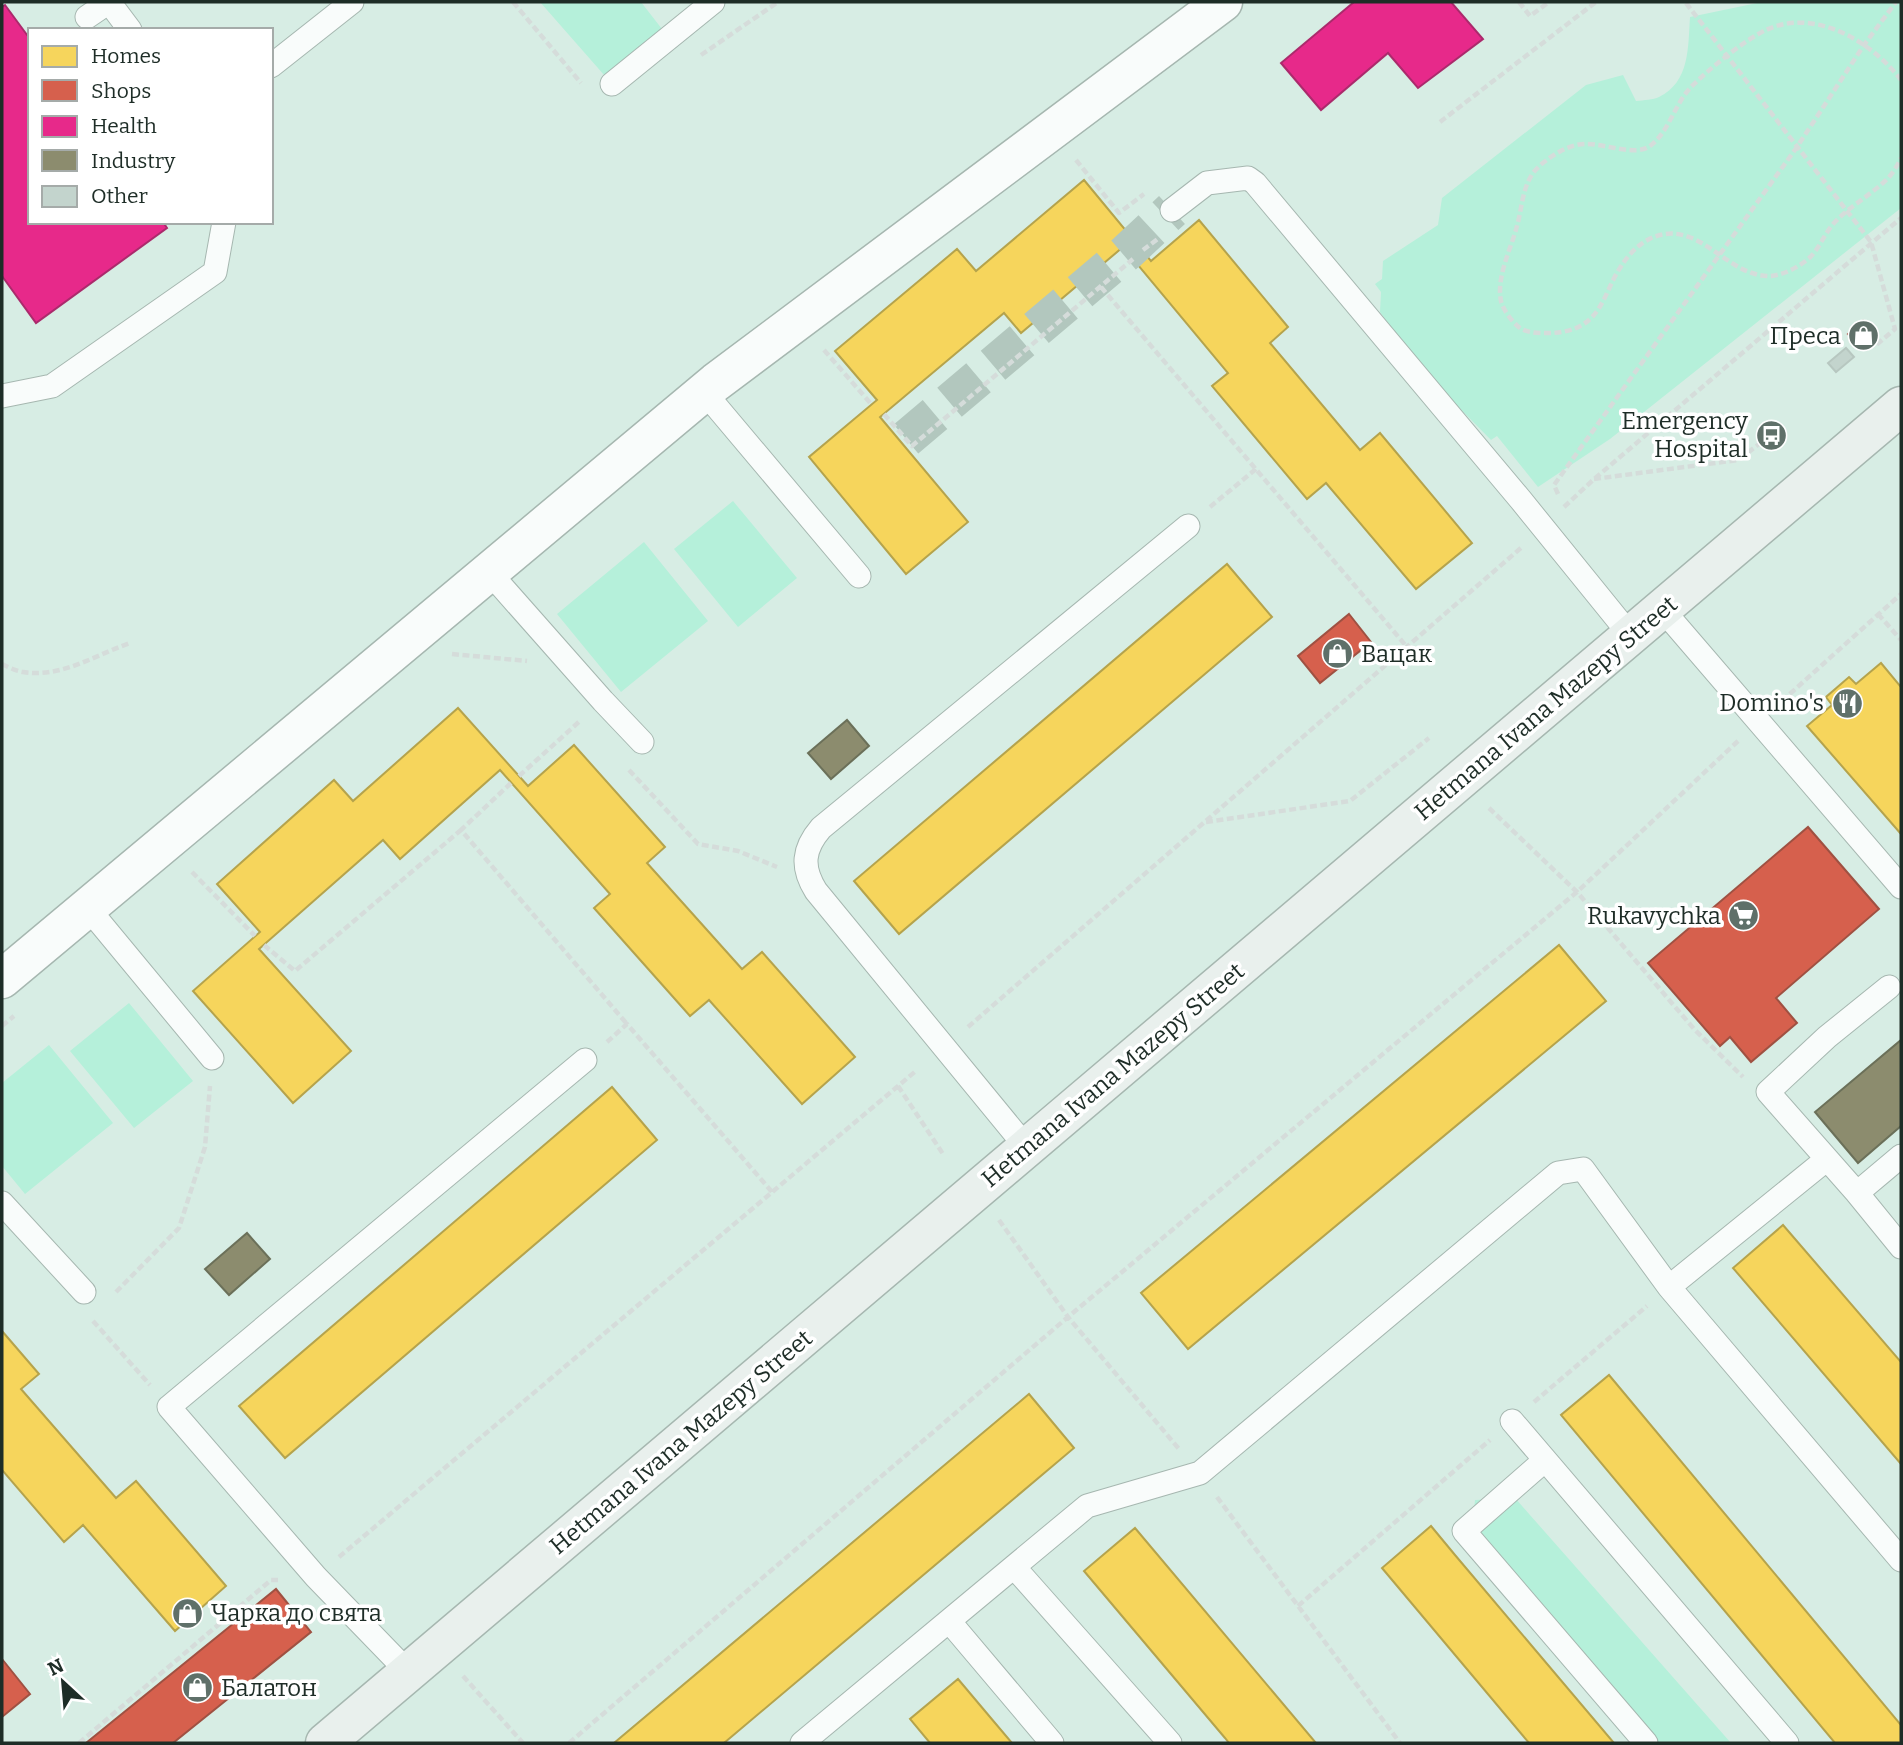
<svg xmlns="http://www.w3.org/2000/svg" width="1903" height="1745" font-family="Bitter,serif">
<style>
.green{fill:#b5f0da}
.homes{fill:#f6d55c;stroke:#b5a34c;stroke-width:2}
.shops{fill:#d6604d;stroke:#9f5142;stroke-width:2}
.health{fill:#e7298a;stroke:#ab2a6c;stroke-width:2}
.industry{fill:#8c8c6e;stroke:#6b7059;stroke-width:2}
.building{fill:#c3d4cd;stroke:#b7c7c0;stroke-width:2}
.lines{fill:none;stroke-linecap:round;stroke-linejoin:round}
.minor-tunnel{stroke:#b2c7be;stroke-width:38;stroke-dasharray:38 19;stroke-linecap:butt}
.service-casing{stroke:#a6b7b0;stroke-width:25}
.minor-casing{stroke:#a6b7b0;stroke-width:41}
.secondary-casing{stroke:#a6b7b0;stroke-width:41}
.path{stroke:#d5dcda;stroke-width:4.5;stroke-dasharray:7 3.5;stroke-linecap:butt}
.service{stroke:#f9fcfb;stroke-width:23}
.minor{stroke:#f9fcfb;stroke-width:38}
.secondary{stroke:#e9f0ed;stroke-width:38}
.labels{text-anchor:middle;dominant-baseline:central;stroke-width:7;stroke-linejoin:round;paint-order:stroke}
.poi-label{font-size:24px;fill:#1e2d27;stroke:#fff;text-anchor:end}
.street-label{font-size:24px;fill:#1e2d27;stroke:#fff}
</style>
<rect width="100%" height="100%" fill="#d7ede4"/>
<path class="green" d="M 540,2 L 641,2 L 662,29 L 612,84 Z
M 1762,2 L 1901,2 L 1901,208 L 1610,439 L 1538,487 L 1497,436 L 1491,440 L 1419,367 L 1380,312 L 1381,292 L 1375,284 L 1382,279 L 1383,261 L 1438,225 L 1442,198 L 1586,85 L 1623,75 L 1636,101 C 1644,100 1653,100 1659,97 C 1690,82 1688,47 1690,17 Z
M 733,501 L 797,578 L 738,627 L 674,549 Z
M 644,542 L 708,621 L 621,692 L 557,614 Z
M 129,1003 L 193,1081 L 134,1128 L 70,1051 Z
M 49,1045 L 113,1123 L 25,1194 L 2,1166 L 2,1083 Z
M 1515,1498 L 1731,1743 L 1650,1743 L 1472,1531 L 1475,1500 Z"/>
<path class="homes" d="M 1084,180 L 1151,261 L 1199,220 L 1288,327 L 1270,343 L 1360,450 L 1380,433 L 1472,543 L 1416,589 L 1326,483 L 1307,499 L 1212,386 L 1228,373 L 1123,247 L 1021,333 L 1004,313 L 880,417 L 968,522 L 906,574 L 809,457 L 877,400 L 835,351 L 957,249 L 976,271 Z
M 1227,564 L 1272,617 L 899,934 L 854,881 Z
M 1881,663 L 1901,687 L 1901,834 L 1807,726 L 1832,705 L 1826,697 L 1849,677 L 1856,684 Z
M 458,708 L 528,786 L 574,745 L 665,847 L 647,863 L 742,969 L 762,952 L 855,1057 L 802,1104 L 709,1000 L 690,1016 L 594,908 L 610,894 L 500,770 L 400,859 L 383,840 L 259,949 L 351,1051 L 293,1103 L 193,991 L 260,932 L 217,884 L 334,780 L 353,801 Z
M 1559,945 L 1606,1001 L 1188,1349 L 1141,1293 Z
M 612,1087 L 657,1140 L 285,1458 L 239,1406 Z
M 1783,1225 L 1901,1362 L 1901,1464 L 1733,1268 Z
M 2,1331 L 39,1374 L 21,1389 L 116,1498 L 136,1481 L 226,1586 L 175,1631 L 83,1525 L 64,1542 L 2,1470 Z
M 1609,1375 L 1901,1725 L 1901,1743 L 1835,1743 L 1561,1415 Z
M 1029,1394 L 1074,1448 L 724,1743 L 614,1743 Z
M 1431,1526 L 1455,1555 L 1614,1743 L 1529,1743 L 1382,1568 Z
M 1135,1528 L 1316,1743 L 1229,1743 L 1225,1738 L 1084,1571 Z
M 958,1679 L 990,1717 L 1012,1743 L 930,1743 L 910,1719 Z"/>
<path class="shops" d="M 1863,321 L 1874,333 L 1860,347 L 1848,334 Z
M 1349,614 L 1371,642 L 1320,683 L 1298,656 Z
M 1808,827 L 1879,909 L 1776,998 L 1797,1023 L 1751,1062 L 1730,1037 L 1720,1046 L 1648,963 Z
M 276,1589 L 311,1632 L 173,1743 L 86,1743 Z
M 2,1659 L 30,1694 L 2,1717 Z"/>
<path class="health" d="M 1354,2 L 1451,2 L 1483,39 L 1418,88 L 1388,53 L 1321,110 L 1281,63 Z
M 5,5 L 30,39 L 30,222 L 163,222 L 167,228 L 36,323 L 2,276 L 2,7 Z"/>
<path class="industry" d="M 847,720 L 869,746 L 831,779 L 808,753 Z
M 1901,1040 L 1901,1126 L 1858,1163 L 1815,1112 Z
M 247,1233 L 270,1259 L 229,1295 L 205,1269 Z"/>
<path class="building" d="M 1846,348 L 1854,357 L 1836,372 L 1828,363 Z"/>
<g class="lines">
<path class="minor-tunnel" d="M 906,439 L 1127,252 L 1172,210"/>
<defs>
<path id="service" d="M 109,2 L 130,30
M 87,17 L 109,2
M 271,66 L 352,2
M 612,84 L 713,2
M 1172,210 L 1207,183 L 1248,178 L 1255,183 L 1520,499 L 1631,636
M 705,393 L 859,576
M 2,396 L 52,386 L 215,272 L 224,222
M 489,572 L 603,701 L 642,742
M 1662,609 L 1901,887
M 87,907 L 212,1058
M 1889,987 L 1827,1037 L 1768,1092 L 1857,1193 L 1901,1247
M 1027,1148 L 816,891 C 801,867 803,849 821,828 L 1188,526
M 1857,1193 L 1901,1156
M 2,1203 L 84,1292
M 1669,1287 L 1901,1560
M 1512,1421 L 1787,1743
M 1545,1460 L 1464,1531 L 1646,1743
M 1014,1567 L 1170,1743
M 949,1621 L 1052,1743
M 408,1672 L 316,1577 L 169,1407 L 585,1060
M 802,1743 L 1087,1506 L 1200,1473 L 1558,1173 L 1583,1169 L 1669,1287 L 1827,1159"/>
<path id="minor" d="M 2,979 L 716,382 L 1223,2"/>
<path id="secondary" d="M 325,1743 L 1901,406"/>
</defs>
<use href="#service" class="service-casing"/>
<use href="#minor" class="minor-casing"/>
<use href="#secondary" class="secondary-casing"/>
<path class="path" d="M 513,2 L 581,83
M 1519,2 L 1530,16 L 1549,2
M 1686,3 L 1871,242 L 1895,329 L 1874,347
M 701,55 L 778,2
M 1901,80 C 1872,42 1815,7 1766,30 C 1743,41 1709,69 1691,87 C 1674,105 1669,132 1650,146 C 1635,157 1604,143 1585,144 C 1576,144 1566,148 1559,152 C 1550,157 1539,165 1533,173 C 1522,189 1522,208 1517,226 C 1511,249 1496,277 1501,301 C 1503,310 1513,323 1520,328 C 1529,334 1543,333 1553,333 C 1566,332 1579,329 1589,320 C 1604,307 1609,284 1620,268 C 1635,243 1660,226 1689,237 C 1716,247 1737,275 1768,276 C 1782,276 1797,268 1808,259 C 1819,250 1824,234 1834,223 C 1849,207 1869,196 1885,181 C 1892,175 1897,166 1901,158
M 1440,122 L 1596,2
M 1076,160 L 1119,213 L 1144,194
M 1143,250 L 1159,238
M 1101,287 L 1407,647
M 824,350 L 872,405
M 884,414 L 912,446 L 1133,259
M 1594,479 L 1738,460 L 1771,435
M 1558,494 L 1554,485 L 1797,147 L 1864,45 L 1896,2
M 1210,507 L 1256,469
M 1564,507 L 1593,480 L 1901,218
M 1878,614 L 1901,640
M 452,654 L 527,661
M 2,664 C 8,667 16,671 23,672 C 62,678 95,655 130,643
M 1782,701 L 1901,594
M 629,770 L 698,844 L 738,851 L 777,867
M 519,776 L 581,720
M 511,783 L 461,830 L 627,1024
M 1489,808 L 1577,892 L 1694,1029 L 1743,1077
M 1206,822 L 1350,801 L 1429,738
M 192,872 L 255,936
M 264,945 L 295,971 L 461,830
M 2,1026 L 14,1016
M 968,1027 L 1522,547
M 607,1042 L 627,1024 L 772,1192
M 898,1086 L 943,1154
M 999,1220 L 1068,1317 L 1179,1449
M 116,1292 L 179,1228 L 205,1147 L 210,1086
M 93,1321 L 150,1385
M 1534,1402 L 1647,1306
M 1217,1497 L 1400,1743
M 339,1557 L 917,1070
M 1298,1606 L 1490,1440
M 463,1676 L 523,1743
M 79,1743 L 271,1580 L 278,1580
M 569,1743 L 1068,1317 L 1577,892 L 1738,741"/>
<use href="#service" class="service"/>
<use href="#minor" class="minor"/>
<use href="#secondary" class="secondary"/>
</g>
<defs>
<symbol id="shop-disc" viewBox="-11 -11 22 22"><circle r="9.5" fill="#5f7069" stroke="#fff"/><path d="M-5-2.5h2.3a2.7 3.5 0 0 1 5.4 0H5L5.5 6h-11ZM-1.5-2.5h3a1.5 2.3 0 0 0-3 0Z" fill="#fff"/></symbol>
<symbol id="bus-disc" viewBox="-11 -11 22 22"><circle r="9.5" fill="#5f7069" stroke="#fff"/><path d="M-5-6H5V4H4V6H2V4H-2V6H-4V4H-5ZM-3.5-4V0h7V-4ZM-3.5 1.2v1.5H-2V1.2ZM2 1.2v1.5H3.5V1.2Z" fill="#fff"/></symbol>
<symbol id="restaurant-disc" viewBox="-11 -11 22 22"><circle r="9.5" fill="#5f7069" stroke="#fff"/><path d="M-5-6h1v4h1v-4h1v4h1v-4h1v5L-1.5 .5V6h-2V.5L-5-1ZM5-6V6H3V1.5H1.5Q1.5-4 5-6Z" fill="#fff"/></symbol>
<symbol id="supermarket-disc" viewBox="-11 -11 22 22"><circle r="9.5" fill="#5f7069" stroke="#fff"/><path d="M-6-5.5h2.5l.6 2H6L4.5 2H-2.5L-4.4-4H-6ZM-1.5 3.2a1.3 1.3 0 1 0 .1 0ZM3 3.2a1.3 1.3 0 1 0 .1 0Z" fill="#fff"/></symbol>
</defs>
<g fill-rule="evenodd">
<use href="#shop-disc" x="1846" y="318" width="35" height="35"/>
<use href="#bus-disc" x="1754" y="418" width="35" height="35"/>
<use href="#shop-disc" x="1320" y="636" width="35" height="35"/>
<use href="#restaurant-disc" x="1830" y="686" width="35" height="35"/>
<use href="#supermarket-disc" x="1726" y="898" width="35" height="35"/>
<use href="#shop-disc" x="170" y="1596" width="35" height="35"/>
<use href="#shop-disc" x="180" y="1670" width="35" height="35"/>
</g>
<g class="labels">
<g class="poi-label">
<text x="1841" y="336">Преса</text>
<text x="1748" y="421">Emergency<tspan x="1748" dy="28">Hospital</tspan></text>
<text x="1361" y="654" text-anchor="start">Вацак</text>
<text x="1824" y="703">Domino's</text>
<text x="1721" y="916">Rukavychka</text>
<text x="211" y="1613" text-anchor="start">Чарка до свята</text>
<text x="221" y="1688" text-anchor="start">Балатон</text>
</g>
<g class="street-label">
<text transform="translate(1546 708) rotate(-40)">Hetmana Ivana Mazepy Street</text>
<text transform="translate(1113 1075) rotate(-40)">Hetmana Ivana Mazepy Street</text>
<text transform="translate(681 1442) rotate(-40)">Hetmana Ivana Mazepy Street</text>
</g>
</g>
<rect width="1903" height="1745" fill="none" stroke="#1e2d27" stroke-width="7"/>
<rect x="28" y="28" width="245" height="196" fill="#ffffff" stroke="#a5aba9" stroke-width="2"/>
<rect x="42" y="46" width="35" height="21" fill="#f6d55c" stroke="#a5aba9" stroke-width="2"/>
<text x="91" y="63" font-size="21" fill="#1e2d27">Homes</text>
<rect x="42" y="80" width="35" height="21" fill="#d6604d" stroke="#a5aba9" stroke-width="2"/>
<text x="91" y="98" font-size="21" fill="#1e2d27">Shops</text>
<rect x="42" y="116" width="35" height="21" fill="#e7298a" stroke="#a5aba9" stroke-width="2"/>
<text x="91" y="133" font-size="21" fill="#1e2d27">Health</text>
<rect x="42" y="150" width="35" height="21" fill="#8c8c6e" stroke="#a5aba9" stroke-width="2"/>
<text x="91" y="168" font-size="21" fill="#1e2d27">Industry</text>
<rect x="42" y="186" width="35" height="21" fill="#c3d4cd" stroke="#a5aba9" stroke-width="2"/>
<text x="91" y="203" font-size="21" fill="#1e2d27">Other</text>
<g transform="translate(63 1682) rotate(334)" stroke="#ffffff" stroke-width="5" paint-order="stroke">
<path d="M0-5L12 26L0 18L-12 26Z" fill="#1e2d27"/>
<text y="-10" font-size="19" font-weight="bold" text-anchor="middle" fill="#1e2d27">N</text>
</g>
</svg>
